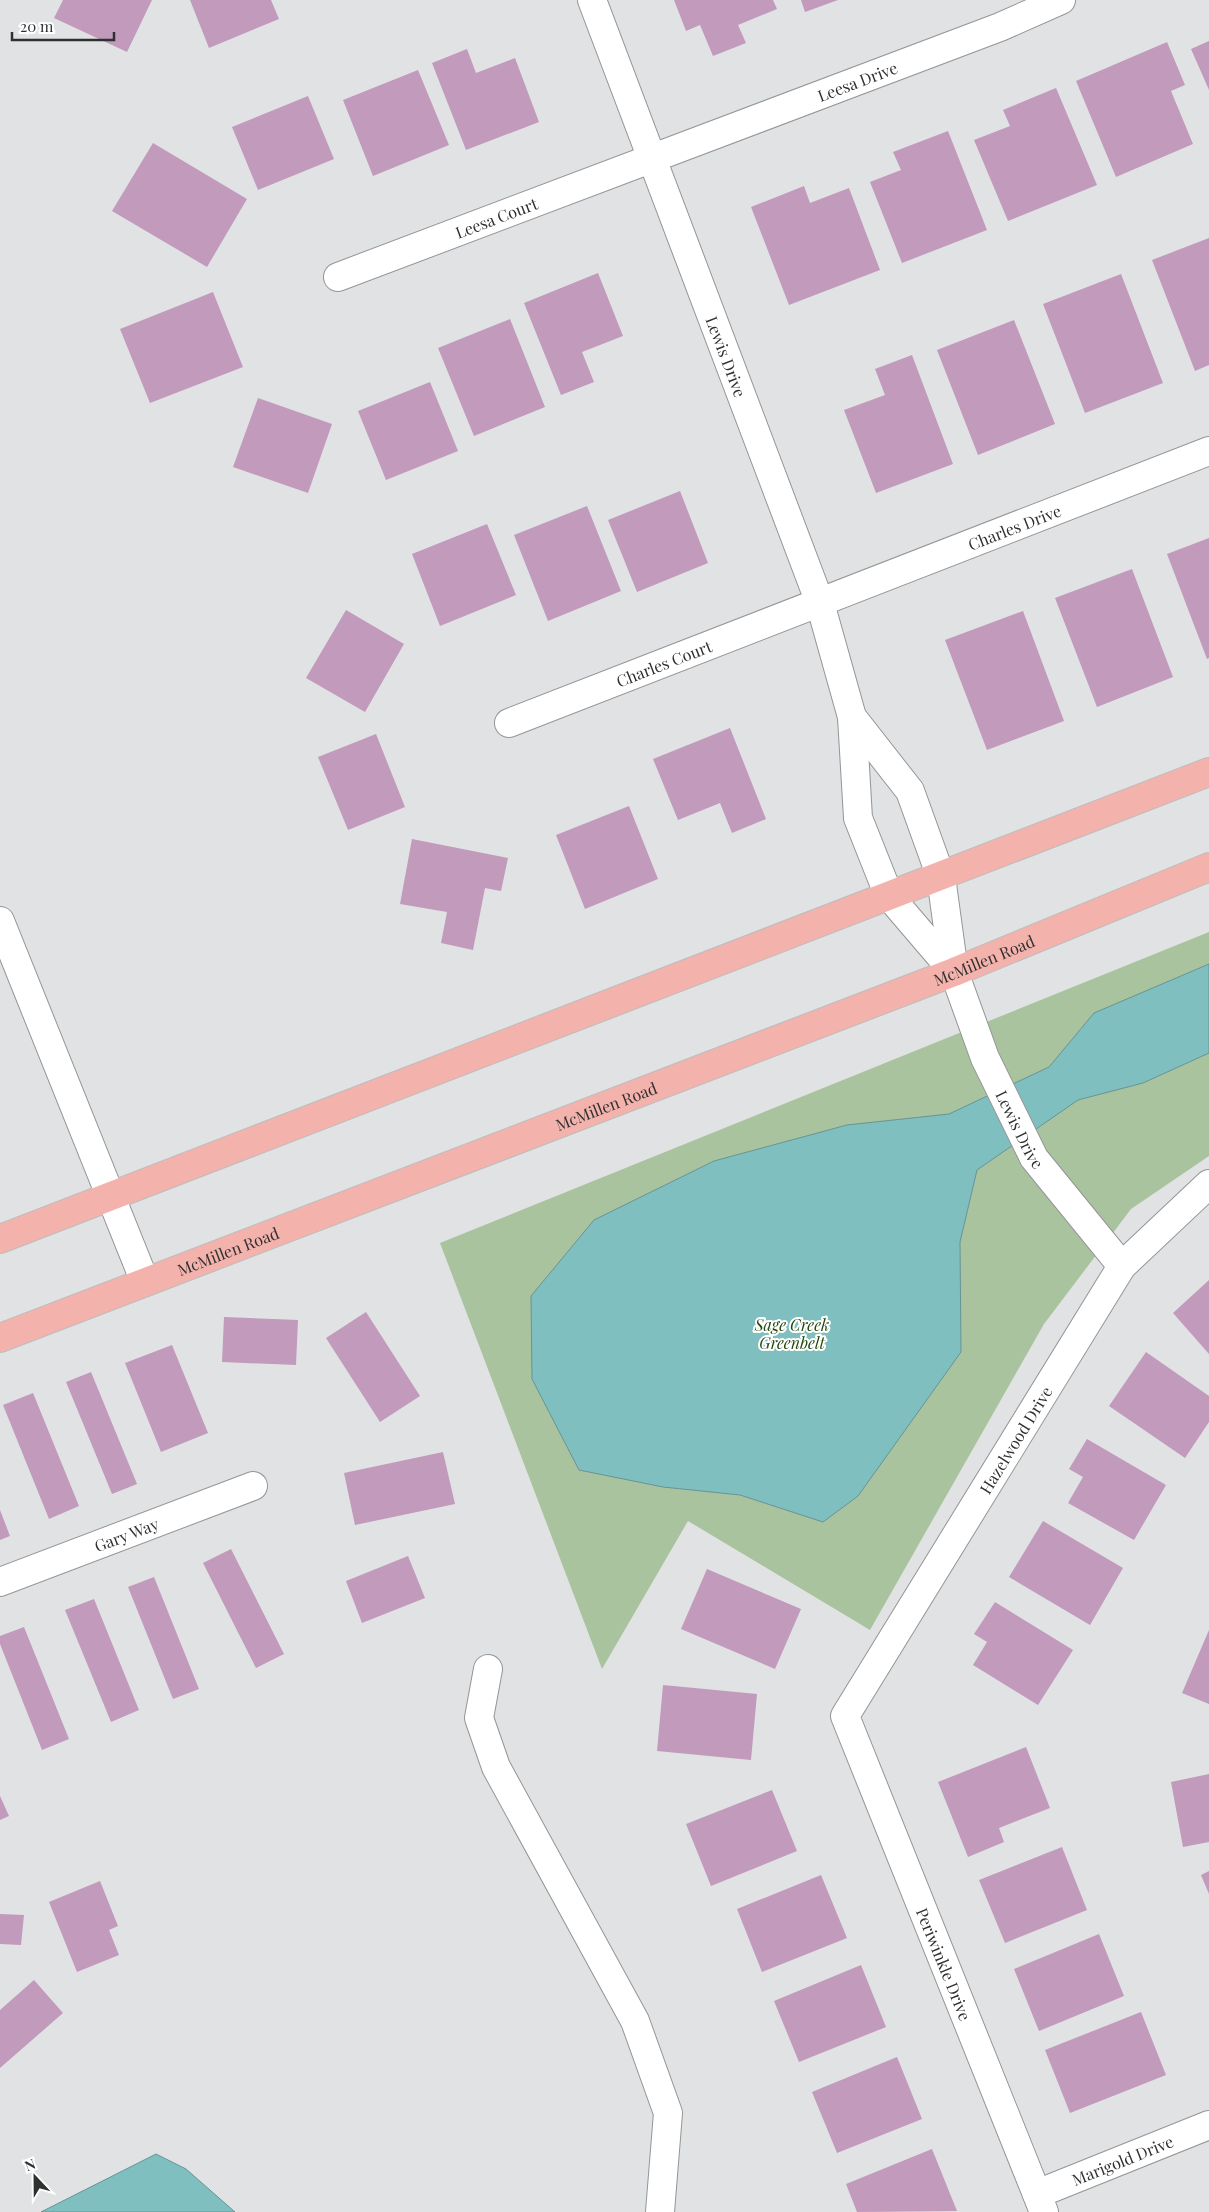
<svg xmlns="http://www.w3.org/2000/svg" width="1209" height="2212" font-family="'Playfair Display',serif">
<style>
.green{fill:#a9c39e}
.water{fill:#7fbfc0;stroke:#679495}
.building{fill:#c19abc}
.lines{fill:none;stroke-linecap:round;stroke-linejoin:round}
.minor-casing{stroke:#949596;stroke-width:30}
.major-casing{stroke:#bcbdbd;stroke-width:30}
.minor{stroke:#fff;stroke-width:28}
.major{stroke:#f4b2ac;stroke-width:28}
.labels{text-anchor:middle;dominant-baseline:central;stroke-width:4;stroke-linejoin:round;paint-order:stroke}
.street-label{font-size:16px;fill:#2f3030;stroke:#fff}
.park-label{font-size:16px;font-style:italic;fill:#23480d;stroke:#fff}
</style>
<rect width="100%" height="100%" fill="#e1e2e4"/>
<path class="green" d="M 1209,932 L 1209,1156 L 1131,1209 L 1044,1324 L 870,1630 L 688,1521 L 602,1669 L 440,1243 Z"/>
<path class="water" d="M 1209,964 L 1209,1053 L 1143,1083 L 1078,1100 L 977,1170 L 960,1242 L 961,1352 L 858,1496 L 823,1522 L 740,1495 L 663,1487 L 579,1470 L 532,1379 L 531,1296 L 594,1220 L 714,1161 L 847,1125 L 949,1114 L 1049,1067 L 1094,1013 Z
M 156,2154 L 186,2169 L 235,2212 L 41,2212 Z"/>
<path class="building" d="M 63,0 L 152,0 L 127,52 L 54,18 Z
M 190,0 L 271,0 L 279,19 L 209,48 Z
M 674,0 L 773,0 L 777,9 L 738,25 L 746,43 L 713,56 L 700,25 L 686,31 Z
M 801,0 L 838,0 L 805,12 Z
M 1209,41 L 1209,90 L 1191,49 Z
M 1167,42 L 1185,85 L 1171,91 L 1193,144 L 1116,177 L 1076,81 Z
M 467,49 L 476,73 L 515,58 L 539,122 L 466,150 L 432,63 Z
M 418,70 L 449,145 L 373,176 L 343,100 Z
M 1056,88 L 1097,185 L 1008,221 L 974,140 L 1010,126 L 1003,110 Z
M 308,96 L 334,159 L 258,190 L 232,127 Z
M 948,131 L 987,230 L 902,263 L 870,182 L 901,170 L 893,152 Z
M 153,143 L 247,199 L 207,267 L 112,211 Z
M 804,186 L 810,203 L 849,188 L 880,270 L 789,305 L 751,207 Z
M 1209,238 L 1209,365 L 1195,371 L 1152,260 Z
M 598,273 L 623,336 L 582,352 L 594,382 L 561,395 L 524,303 Z
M 1121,274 L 1163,383 L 1085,413 L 1043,304 Z
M 213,292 L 243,367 L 150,403 L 120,329 Z
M 510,319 L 545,407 L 474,436 L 438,348 Z
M 1014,320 L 1055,424 L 978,455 L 937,350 Z
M 912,355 L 953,464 L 876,493 L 844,410 L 885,395 L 875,369 Z
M 430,382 L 458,451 L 386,480 L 358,411 Z
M 258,398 L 332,424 L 308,493 L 233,467 Z
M 680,491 L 708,563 L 637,592 L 608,520 Z
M 587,506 L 621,591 L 548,621 L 514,535 Z
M 487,524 L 516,595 L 440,626 L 412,554 Z
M 1209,538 L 1209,658 L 1207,659 L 1167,554 Z
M 1132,569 L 1173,677 L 1097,707 L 1055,598 Z
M 346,610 L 404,644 L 365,712 L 306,678 Z
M 1023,611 L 1064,721 L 987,750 L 945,640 Z
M 730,728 L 766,819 L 732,833 L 720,803 L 678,820 L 653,759 Z
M 376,734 L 405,807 L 348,830 L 318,757 Z
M 629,806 L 658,879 L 585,909 L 556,835 Z
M 412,839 L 508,858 L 501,891 L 485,888 L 473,950 L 441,943 L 447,912 L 400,904 Z
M 1209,1280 L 1209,1354 L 1173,1313 Z
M 366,1312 L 420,1396 L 380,1422 L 326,1338 Z
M 224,1317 L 298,1320 L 296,1365 L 222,1362 Z
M 172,1345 L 208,1433 L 161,1452 L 125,1363 Z
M 1146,1352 L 1209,1396 L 1209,1422 L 1185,1458 L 1109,1406 Z
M 91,1372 L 137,1484 L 112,1494 L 66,1382 Z
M 33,1393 L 79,1506 L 49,1519 L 3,1405 Z
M 1087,1439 L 1166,1485 L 1134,1540 L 1068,1503 L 1083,1477 L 1069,1469 Z
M 443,1452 L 455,1504 L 355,1525 L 344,1473 Z
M 0,1510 L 10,1536 L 0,1540 Z
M 1043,1521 L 1123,1568 L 1090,1625 L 1009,1577 Z
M 231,1549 L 284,1654 L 256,1668 L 203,1563 Z
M 408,1556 L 425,1598 L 362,1623 L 346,1581 Z
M 707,1569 L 801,1609 L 775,1669 L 681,1629 Z
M 154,1577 L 199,1689 L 173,1699 L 128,1587 Z
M 94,1599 L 139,1710 L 111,1722 L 65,1610 Z
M 995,1602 L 1073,1650 L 1038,1705 L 973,1665 L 987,1642 L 974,1634 Z
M 24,1627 L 69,1739 L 42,1750 L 0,1644 L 0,1636 Z
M 1209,1630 L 1209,1704 L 1182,1693 Z
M 663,1685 L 757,1694 L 751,1760 L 657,1751 Z
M 1026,1747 L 1050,1808 L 999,1828 L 1004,1842 L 968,1857 L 938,1782 Z
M 1209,1774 L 1209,1842 L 1183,1847 L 1171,1782 Z
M 772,1790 L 797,1851 L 711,1886 L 686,1824 Z
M 0,1796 L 9,1816 L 0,1820 Z
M 1062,1847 L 1087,1910 L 1005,1943 L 979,1880 Z
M 1209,1871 L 1209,1894 L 1201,1875 Z
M 821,1875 L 847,1938 L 762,1972 L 737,1909 Z
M 100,1881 L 118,1926 L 109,1930 L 119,1955 L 77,1972 L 49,1902 Z
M 0,1914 L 24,1915 L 21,1945 L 0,1944 Z
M 1099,1934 L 1124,1996 L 1039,2031 L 1014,1969 Z
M 861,1965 L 886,2027 L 799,2062 L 774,2001 Z
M 34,1980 L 63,2013 L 0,2068 L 0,2010 Z
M 1141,2012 L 1166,2075 L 1070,2113 L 1045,2050 Z
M 897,2057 L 922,2119 L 837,2153 L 812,2092 Z
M 932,2149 L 957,2211 L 857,2212 L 846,2184 Z"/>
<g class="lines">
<defs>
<g id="minor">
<path id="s1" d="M 592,0 L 820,603 L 852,717 L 858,818 L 889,896 L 954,972"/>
<path id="s2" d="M 338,277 L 1000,27 L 1061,0"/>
<path id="s3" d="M 852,717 L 910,791 L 941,877 L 954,972 L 985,1058 L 1034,1158 L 1122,1266"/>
<path id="s4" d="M 509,723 L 1209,451"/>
<path d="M 0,921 L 145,1282"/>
<path id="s5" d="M 0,1582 L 253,1486"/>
<path d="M 488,1669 L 479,1718 L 496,1767 L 635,2021 L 668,2113 L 660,2212"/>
<path id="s6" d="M 1037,2194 L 1209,2125"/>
<path id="s7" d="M 1044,2212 L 845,1716 L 1122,1266 L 1209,1184"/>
</g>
<g id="major">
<path d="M 0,1239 L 1209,772"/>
<path id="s8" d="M 0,1338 L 954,972 L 1209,867"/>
</g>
</defs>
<use href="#minor" class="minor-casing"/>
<use href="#major" class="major-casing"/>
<use href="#minor" class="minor"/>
<use href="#major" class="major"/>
</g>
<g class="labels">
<g class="street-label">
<text stroke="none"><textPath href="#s2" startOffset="555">Leesa Drive</textPath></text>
<text stroke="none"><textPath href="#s2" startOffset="169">Leesa Court</textPath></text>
<text stroke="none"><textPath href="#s1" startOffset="381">Lewis Drive</textPath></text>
<text stroke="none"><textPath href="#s4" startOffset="542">Charles Drive</textPath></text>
<text stroke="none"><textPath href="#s4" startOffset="166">Charles Court</textPath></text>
<text stroke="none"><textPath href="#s8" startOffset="1054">McMillen Road</textPath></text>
<text stroke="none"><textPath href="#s8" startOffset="649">McMillen Road</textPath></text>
<text stroke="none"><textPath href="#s3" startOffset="452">Lewis Drive</textPath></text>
<text stroke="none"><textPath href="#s8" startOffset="244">McMillen Road</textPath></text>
<text stroke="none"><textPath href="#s7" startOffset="859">Hazelwood Drive</textPath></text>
<text stroke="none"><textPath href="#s5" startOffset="135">Gary Way</textPath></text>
<text transform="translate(944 1964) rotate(68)">Periwinkle Drive</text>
<text stroke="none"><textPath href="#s6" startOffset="92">Marigold Drive</textPath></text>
</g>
<g class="park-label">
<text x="792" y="1324">Sage Creek<tspan x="792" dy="18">Greenbelt</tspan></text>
</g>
</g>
<g transform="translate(35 2177) rotate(338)" stroke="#ffffff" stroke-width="4" paint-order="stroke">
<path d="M0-4L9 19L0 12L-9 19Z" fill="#2f3030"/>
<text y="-8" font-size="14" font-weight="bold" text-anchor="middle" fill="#2f3030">N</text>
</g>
<path d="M12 32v8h102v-8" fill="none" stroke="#2f3030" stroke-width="2.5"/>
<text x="20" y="32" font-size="15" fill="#2f3030" stroke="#ffffff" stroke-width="4" paint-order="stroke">20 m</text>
</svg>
